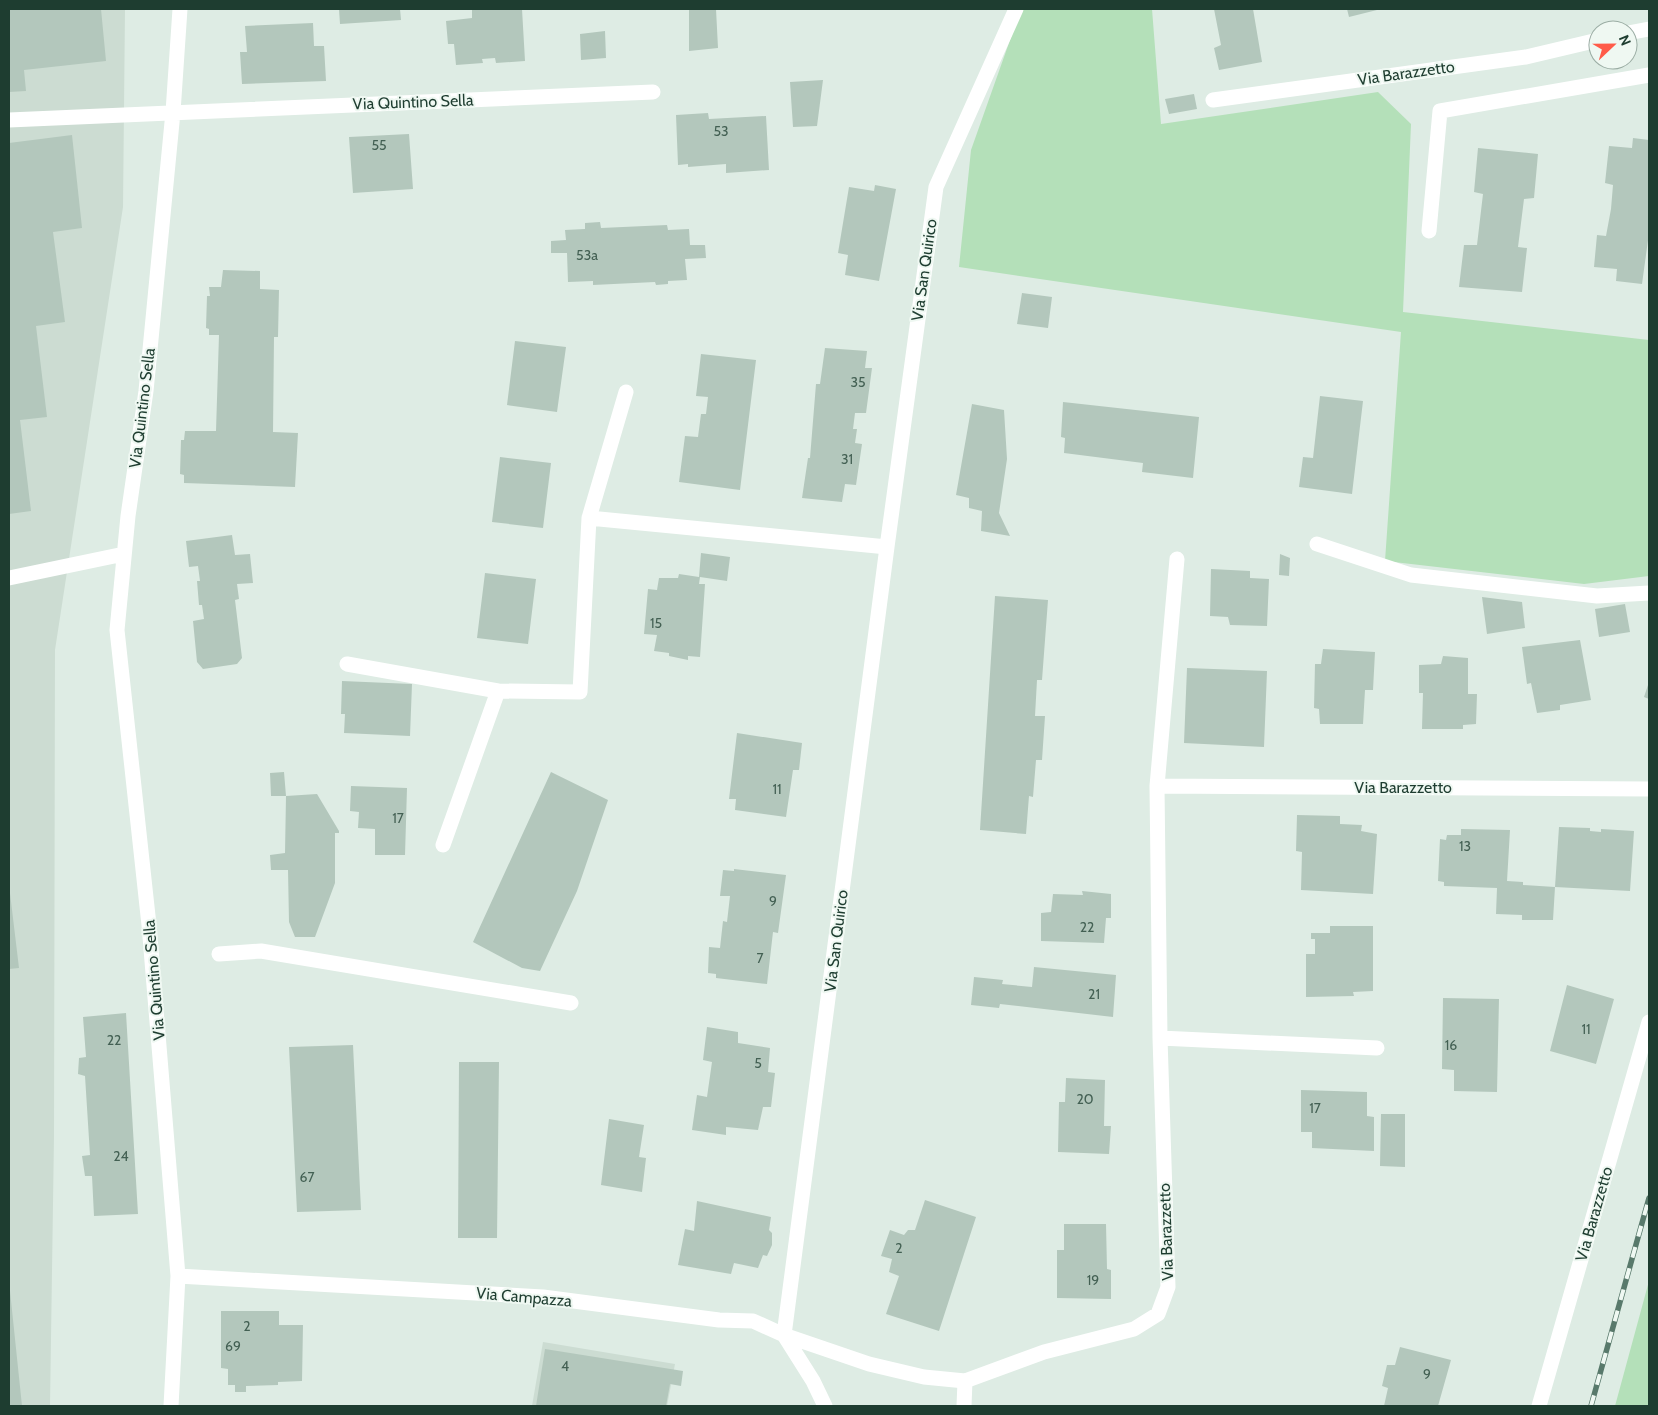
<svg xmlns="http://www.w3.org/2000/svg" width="1658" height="1415" font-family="Cabin,sans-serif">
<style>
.built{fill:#ccdcd2}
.green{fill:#b4e0b9}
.building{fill:#b3c7bc}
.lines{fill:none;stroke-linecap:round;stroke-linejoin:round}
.service{stroke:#fff;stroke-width:15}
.minor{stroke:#fff;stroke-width:15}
.rail-casing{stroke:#58796b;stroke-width:5.5}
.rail{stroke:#eff8f2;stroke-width:4;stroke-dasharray:11;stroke-linecap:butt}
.labels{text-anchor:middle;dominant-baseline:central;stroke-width:4;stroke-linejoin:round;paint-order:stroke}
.number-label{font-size:14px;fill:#436053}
.street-label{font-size:16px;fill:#1e3d30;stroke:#eff8f2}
</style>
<rect width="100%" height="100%" fill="#deece4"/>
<path class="built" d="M 9,9 L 125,9 L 123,207 L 55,650 L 54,1136 L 50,1406 L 9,1406 Z
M 543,1342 L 675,1364 L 667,1406 L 532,1406 Z"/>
<path class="green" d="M 1021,9 L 1152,9 L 1161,124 L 1378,92 L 1411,124 L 1403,312 L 1649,340 L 1649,576 L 1584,584 L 1385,561 L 1401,332 L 959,267 L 971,150 Z
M 1649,1281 L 1649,1406 L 1615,1406 Z"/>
<path class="building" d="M 9,9 L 101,9 L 106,61 L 24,70 L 26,91 L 9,92 Z
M 339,9 L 400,9 L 401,20 L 340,24 Z
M 522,9 L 525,61 L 496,63 L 495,58 L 482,59 L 483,63 L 456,65 L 454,44 L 448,44 L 446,21 L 472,18 L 472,10 Z
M 689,9 L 716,9 L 718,48 L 689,51 Z
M 1214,9 L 1253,9 L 1262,62 L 1219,70 L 1214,48 L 1221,45 Z
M 1347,9 L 1381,9 L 1349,17 Z
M 313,23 L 314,46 L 324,46 L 326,81 L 242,84 L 240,52 L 247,52 L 245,26 Z
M 605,31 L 606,58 L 581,60 L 580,34 Z
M 823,80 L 817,126 L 793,127 L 790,82 Z
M 1194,94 L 1197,109 L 1169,114 L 1165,99 Z
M 708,113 L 709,119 L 766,116 L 769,170 L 726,173 L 726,164 L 688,167 L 688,164 L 678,165 L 676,115 Z
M 409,134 L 413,189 L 353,193 L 349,137 Z
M 72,135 L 82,228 L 53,232 L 65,322 L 36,326 L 47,417 L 20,420 L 31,511 L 9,514 L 9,143 Z
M 1633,138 L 1649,140 L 1649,233 L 1642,284 L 1616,281 L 1617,269 L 1594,267 L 1597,235 L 1606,236 L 1611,209 L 1613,185 L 1605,183 L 1609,146 L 1632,148 Z
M 1478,148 L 1538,154 L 1534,198 L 1524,199 L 1518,247 L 1527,248 L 1522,292 L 1459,287 L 1464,245 L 1477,245 L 1483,194 L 1474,192 Z
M 875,185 L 896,189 L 879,281 L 845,275 L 848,255 L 838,253 L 849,187 L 874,191 Z
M 600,222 L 601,228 L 667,225 L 668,230 L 689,229 L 690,245 L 705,245 L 706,258 L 685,259 L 687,280 L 668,281 L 668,284 L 656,285 L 655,282 L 593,285 L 593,281 L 568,282 L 567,253 L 551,253 L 551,241 L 566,240 L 565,230 L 585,229 L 585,223 Z
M 223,270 L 260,271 L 260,289 L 279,290 L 278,337 L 274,337 L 273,432 L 298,433 L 295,487 L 184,483 L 184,475 L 180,474 L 181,440 L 184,440 L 185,431 L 216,431 L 219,335 L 209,335 L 209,329 L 206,328 L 207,296 L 210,296 L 209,287 L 221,287 Z
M 1022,293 L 1052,297 L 1048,328 L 1017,324 Z
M 515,341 L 566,347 L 557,412 L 507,405 Z
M 825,348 L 867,351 L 865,368 L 872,368 L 866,413 L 855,413 L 853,429 L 857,429 L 855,443 L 862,444 L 856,485 L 845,484 L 842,502 L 802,498 L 808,458 L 810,458 L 816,384 L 820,384 Z
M 701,354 L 756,360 L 740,490 L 679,482 L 685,436 L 698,437 L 701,414 L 706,414 L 708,397 L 696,396 Z
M 1320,396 L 1363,401 L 1352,494 L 1299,487 L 1303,457 L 1313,458 Z
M 1063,402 L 1199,417 L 1193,478 L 1142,472 L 1143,463 L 1064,453 L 1065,438 L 1061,437 Z
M 972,404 L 1004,410 L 1007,459 L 999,513 L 1010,536 L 981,531 L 982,511 L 969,508 L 969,498 L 956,495 Z
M 500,457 L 551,463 L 543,528 L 492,522 Z
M 232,535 L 235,555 L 250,554 L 253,583 L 237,584 L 239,599 L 235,600 L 242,658 L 237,664 L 203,669 L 197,662 L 193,621 L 204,619 L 202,605 L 199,605 L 197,581 L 200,581 L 198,566 L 189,567 L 186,541 Z
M 701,553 L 730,557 L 727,581 L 700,577 L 699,584 L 705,584 L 700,657 L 688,656 L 688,660 L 669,656 L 669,653 L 654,651 L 657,635 L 644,634 L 648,589 L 657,590 L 659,578 L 678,578 L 679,574 L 699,577 Z
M 1280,554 L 1290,558 L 1289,576 L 1279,575 Z
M 1211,569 L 1250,571 L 1250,578 L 1269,579 L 1267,626 L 1230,625 L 1228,617 L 1210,616 Z
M 485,573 L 536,579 L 528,644 L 477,638 Z
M 995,596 L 1048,600 L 1042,680 L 1037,680 L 1035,716 L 1045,716 L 1042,760 L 1036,760 L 1033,797 L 1029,796 L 1026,834 L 980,830 Z
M 1482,597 L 1522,602 L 1525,628 L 1487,634 Z
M 1625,604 L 1630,632 L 1599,637 L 1595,609 Z
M 1580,640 L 1591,700 L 1560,705 L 1560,710 L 1537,713 L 1531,683 L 1527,684 L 1522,647 Z
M 1323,649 L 1375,652 L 1373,690 L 1365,690 L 1363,724 L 1320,724 L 1319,709 L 1314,708 L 1315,664 L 1321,664 Z
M 1443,656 L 1468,658 L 1468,694 L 1477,694 L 1476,724 L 1463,725 L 1463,729 L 1422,729 L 1423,693 L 1419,693 L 1419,665 L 1441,664 Z
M 1187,668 L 1267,671 L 1264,747 L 1184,743 Z
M 342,681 L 412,684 L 410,736 L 344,733 L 345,714 L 341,714 Z
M 1649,682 L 1649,699 L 1644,697 Z
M 737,733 L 802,743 L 799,770 L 793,770 L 786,817 L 735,810 L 736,799 L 729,799 Z
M 284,772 L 286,796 L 271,796 L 270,773 Z
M 551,772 L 608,800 L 577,891 L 540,971 L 522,968 L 473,942 Z
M 351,786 L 407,788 L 405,855 L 375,855 L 375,829 L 358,828 L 359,812 L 350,811 Z
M 317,794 L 339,831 L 339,833 L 335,833 L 335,883 L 315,937 L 295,937 L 289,922 L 288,870 L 271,870 L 270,855 L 285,853 L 286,796 Z
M 1297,815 L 1340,816 L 1340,824 L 1362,825 L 1361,831 L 1377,834 L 1373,894 L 1301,890 L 1302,852 L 1296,851 Z
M 1559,827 L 1590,828 L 1590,831 L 1601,832 L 1601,829 L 1634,831 L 1630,891 L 1555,887 Z
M 1461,829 L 1510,830 L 1507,881 L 1523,882 L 1523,885 L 1555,887 L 1553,920 L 1522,920 L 1522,915 L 1496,914 L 1497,888 L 1444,886 L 1444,882 L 1438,881 L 1440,839 L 1446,840 L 1447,835 L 1461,835 Z
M 734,869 L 786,875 L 778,933 L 773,932 L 767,984 L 716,978 L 716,974 L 708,973 L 709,947 L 720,948 L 723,921 L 727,922 L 730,896 L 720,896 L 723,870 L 734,871 Z
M 9,885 L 19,968 L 9,969 Z
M 1082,891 L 1111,894 L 1111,918 L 1106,918 L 1104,943 L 1041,941 L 1041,913 L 1051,912 L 1053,894 L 1083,895 Z
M 1330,926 L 1373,926 L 1373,991 L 1353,992 L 1354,996 L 1306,997 L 1306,954 L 1315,954 L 1315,939 L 1311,939 L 1311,933 L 1330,933 Z
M 1034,967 L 1116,975 L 1113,1017 L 1000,1004 L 999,1008 L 971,1005 L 974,977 L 1003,980 L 1002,984 L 1032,987 Z
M 1567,985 L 1614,999 L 1596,1064 L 1550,1051 Z
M 1443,998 L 1499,999 L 1497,1092 L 1454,1091 L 1454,1070 L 1442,1069 Z
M 126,1013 L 138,1214 L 94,1216 L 92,1176 L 85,1176 L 82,1156 L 90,1155 L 85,1076 L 78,1074 L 79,1058 L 86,1057 L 83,1017 Z
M 707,1027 L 738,1032 L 738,1043 L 770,1048 L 768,1072 L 775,1073 L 771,1107 L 763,1107 L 758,1130 L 726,1127 L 726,1135 L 692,1130 L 697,1095 L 707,1097 L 712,1062 L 703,1060 Z
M 353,1045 L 361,1210 L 297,1212 L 289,1047 Z
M 459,1062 L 499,1062 L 497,1238 L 458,1238 Z
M 1066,1078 L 1105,1080 L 1104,1126 L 1111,1126 L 1109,1154 L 1058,1152 L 1059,1102 L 1065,1102 Z
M 1301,1090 L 1367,1092 L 1367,1116 L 1374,1117 L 1374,1151 L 1312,1148 L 1312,1132 L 1301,1132 Z
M 1381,1114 L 1405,1114 L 1405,1167 L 1380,1166 Z
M 609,1119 L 644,1125 L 639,1157 L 646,1158 L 642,1192 L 601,1185 Z
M 925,1200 L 976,1217 L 939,1331 L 886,1314 L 899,1276 L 889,1272 L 892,1259 L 881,1256 L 890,1230 L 904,1235 L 908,1230 L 915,1230 Z
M 697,1201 L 771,1217 L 769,1230 L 772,1233 L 772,1245 L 767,1256 L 763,1255 L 758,1268 L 734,1263 L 731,1274 L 678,1265 L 685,1229 L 694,1231 Z
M 1064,1224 L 1106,1224 L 1107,1269 L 1111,1270 L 1111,1299 L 1057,1298 L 1057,1250 L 1064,1250 Z
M 10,1291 L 22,1406 L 9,1406 Z
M 221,1311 L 279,1311 L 279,1325 L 303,1325 L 302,1381 L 278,1382 L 278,1385 L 246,1386 L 246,1392 L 235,1392 L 235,1385 L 228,1385 L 228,1369 L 221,1368 Z
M 1400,1347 L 1451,1360 L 1438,1406 L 1384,1406 L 1388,1388 L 1382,1386 L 1387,1365 L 1395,1365 Z
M 545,1349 L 683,1371 L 681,1386 L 670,1384 L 666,1406 L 536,1406 Z"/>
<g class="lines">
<path class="service" d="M 1317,544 L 1411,575 L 1597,596 L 1649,593
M 964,1406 L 965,1381"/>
<path class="minor" d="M 1628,33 L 1649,29
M 1213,100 L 1526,57 L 1598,40
M 9,120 L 653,92
M 1429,231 L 1440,111 L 1649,75
M 589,518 L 887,547 L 784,1335 L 869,1364 L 924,1377 L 965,1381 L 1044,1352 L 1134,1329 L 1158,1314 L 1168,1287 L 1160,1038 L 1157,786 L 1649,789
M 887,547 L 936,187 L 1016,9
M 9,578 L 124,554
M 347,664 L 498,691
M 1157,786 L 1177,559
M 443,845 L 498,691 L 580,692 L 589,518 L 626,392
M 219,954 L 261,951 L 571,1003
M 1160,1038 L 1377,1048
M 178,1276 L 543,1297 L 719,1320 L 753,1321 L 784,1335 L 813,1381 L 825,1406
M 171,1406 L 178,1276 L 149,925 L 117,630 L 128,516 L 146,391 L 173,112 L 180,9
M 1539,1406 L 1649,1022"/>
<defs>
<path id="rail" d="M 1591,1406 L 1649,1198"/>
</defs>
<use href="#rail" class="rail-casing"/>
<use href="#rail" class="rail"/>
</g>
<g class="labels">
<g class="number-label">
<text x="721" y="131">53</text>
<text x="379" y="145">55</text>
<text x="587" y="255">53a</text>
<text x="858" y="382">35</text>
<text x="847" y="459">31</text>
<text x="656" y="623">15</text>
<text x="777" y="789">11</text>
<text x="398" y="818">17</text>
<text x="1465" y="846">13</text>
<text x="773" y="901">9</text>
<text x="1087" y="927">22</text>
<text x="760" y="958">7</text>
<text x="1094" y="994">21</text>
<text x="1586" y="1029">11</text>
<text x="114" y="1040">22</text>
<text x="1451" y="1045">16</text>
<text x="758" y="1063">5</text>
<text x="1085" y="1099">20</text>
<text x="1315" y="1108">17</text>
<text x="121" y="1156">24</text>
<text x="307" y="1177">67</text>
<text x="899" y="1248">2</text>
<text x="1093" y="1280">19</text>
<text x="247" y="1326">2</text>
<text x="233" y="1346">69</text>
<text x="565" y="1366">4</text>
<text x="1427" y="1374">9</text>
</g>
<g class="street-label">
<text transform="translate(1406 73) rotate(-8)">Via Barazzetto</text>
<text transform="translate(413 102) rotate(-2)">Via Quintino Sella</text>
<text transform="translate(924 270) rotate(-82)">Via San Quirico</text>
<text transform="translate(142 408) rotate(-83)">Via Quintino Sella</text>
<text x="1403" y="787">Via Barazzetto</text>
<text transform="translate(836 941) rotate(-83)">Via San Quirico</text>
<text transform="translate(154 980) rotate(-95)">Via Quintino Sella</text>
<text transform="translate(1594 1214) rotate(-74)">Via Barazzetto</text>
<text transform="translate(1166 1232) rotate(-92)">Via Barazzetto</text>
<text transform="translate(524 1297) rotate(5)">Via Campazza</text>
</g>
</g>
<rect width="1658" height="1415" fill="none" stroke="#1e3d30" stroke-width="20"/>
<g transform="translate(1613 45) rotate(68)"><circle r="24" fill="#eff8f2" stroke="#9bada4"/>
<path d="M0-4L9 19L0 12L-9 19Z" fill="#ff5b49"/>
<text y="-8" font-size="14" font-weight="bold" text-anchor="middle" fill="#1e3d30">N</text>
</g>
</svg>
